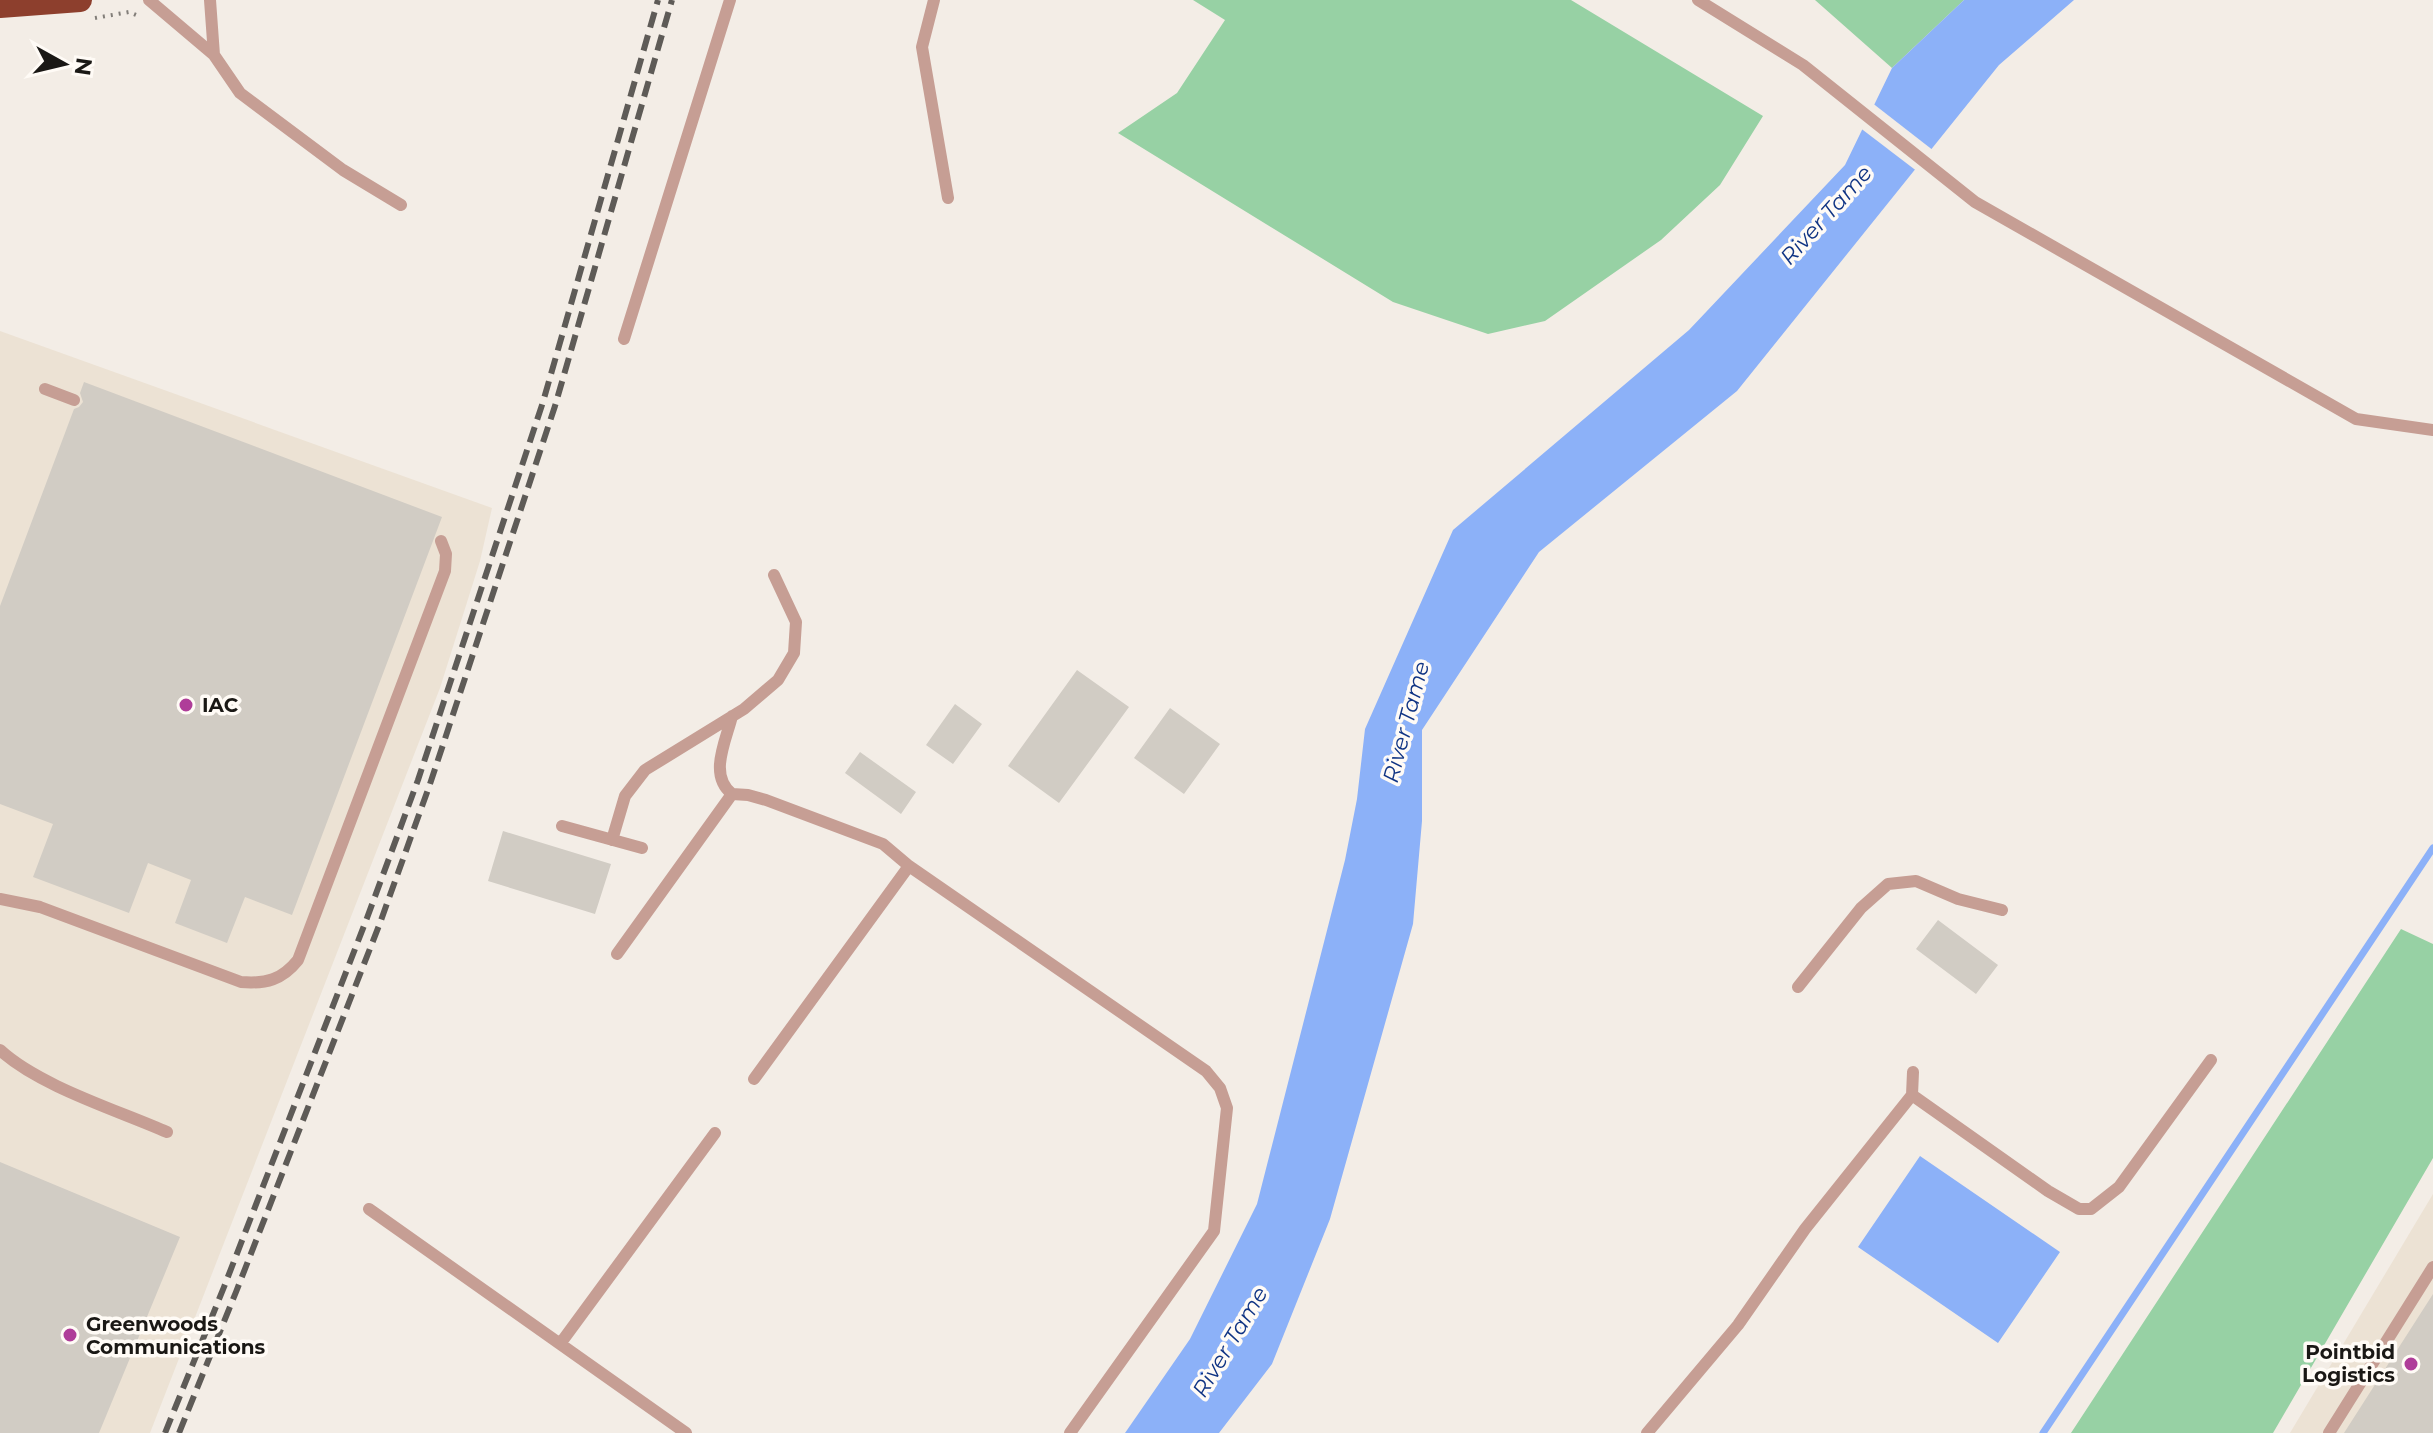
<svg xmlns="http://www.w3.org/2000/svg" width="2433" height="1433" font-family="Montserrat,sans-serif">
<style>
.built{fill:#ece2d4}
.green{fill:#97d1a4}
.water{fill:#8cb1f8}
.pier{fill:#f3ede6}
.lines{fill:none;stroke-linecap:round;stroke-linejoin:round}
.stream{stroke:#8cb1f8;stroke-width:7}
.building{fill:#d1ccc4}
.path{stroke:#827e79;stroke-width:4;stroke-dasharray:2 6;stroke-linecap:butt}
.lane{stroke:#c69e94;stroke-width:12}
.highway{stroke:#8d3f2d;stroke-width:24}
.rail{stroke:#5e5b57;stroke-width:6;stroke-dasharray:16 8;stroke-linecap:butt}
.poi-dot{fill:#af3d99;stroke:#fffbf6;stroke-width:3}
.labels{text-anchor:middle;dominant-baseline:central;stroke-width:7;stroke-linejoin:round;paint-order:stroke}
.poi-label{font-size:20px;font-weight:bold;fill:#1a1815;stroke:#fffbf6;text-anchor:start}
.water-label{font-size:22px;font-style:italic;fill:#103484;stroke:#fffbf6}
</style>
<rect width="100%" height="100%" fill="#f3ede6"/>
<path class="built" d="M 0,331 L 492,508 L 480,561 L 440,688 L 150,1433 L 0,1433 Z
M 2433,1194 L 2433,1433 L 2290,1433 Z"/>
<path class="green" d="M 1193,0 L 1571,0 L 1763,116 L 1720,185 L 1661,240 L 1545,321 L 1488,334 L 1393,302 L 1118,133 L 1177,93 L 1225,20 Z
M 1815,0 L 1964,0 L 1892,68 Z
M 2401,929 L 2433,944 L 2433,1158 L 2273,1433 L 2071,1433 Z"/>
<path class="water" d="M 1964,0 L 2074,0 L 1999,65 L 1737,391 L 1539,552 L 1422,730 L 1422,821 L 1413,924 L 1330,1219 L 1272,1364 L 1219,1433 L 1125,1433 L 1190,1339 L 1257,1204 L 1345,860 L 1357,799 L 1365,729 L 1453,530 L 1689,330 L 1845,165 L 1892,68 Z
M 1920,1156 L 2060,1252 L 1998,1343 L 1858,1247 Z"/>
<path class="pier" d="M 1871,102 L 1934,151 L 1918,172 L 1859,127 Z"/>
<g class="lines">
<path class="stream" d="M 2043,1433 L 2433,848"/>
</g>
<path class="building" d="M 84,382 L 442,517 L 292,915 L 245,897 L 227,943 L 175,923 L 191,880 L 148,863 L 129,913 L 33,877 L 53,824 L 0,804 L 0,606 L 74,409 L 79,407 L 83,402 L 80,393 Z
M 1077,670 L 1129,707 L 1059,803 L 1008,766 Z
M 955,704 L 982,724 L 953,764 L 926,745 Z
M 1170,708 L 1220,744 L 1184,794 L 1134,758 Z
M 860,752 L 916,792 L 901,814 L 845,773 Z
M 503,831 L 611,864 L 595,914 L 488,881 Z
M 1938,920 L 1998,965 L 1976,994 L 1916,949 Z
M 0,1162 L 180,1237 L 99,1433 L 0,1433 Z
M 2433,1294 L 2433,1433 L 2344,1433 Z"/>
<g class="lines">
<path class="path" d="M 95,18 L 129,12 L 141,17"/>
<path class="lane" d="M 149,0 L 214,55 L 240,93 L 343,170 L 401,205
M 210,0 L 214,55
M 934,0 L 922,47 L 948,198
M 1698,0 L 1803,65 L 1975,202 L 2356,419 L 2433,430
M 624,339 L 730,0
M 45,389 L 74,400
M 732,794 C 708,775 726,741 732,716
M 562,826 L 642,848
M 612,840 L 625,796 L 645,770 L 744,709 L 778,680 L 794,653 L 796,622 L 774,575
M 909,866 L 1206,1071 L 1220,1088 L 1227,1108 L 1214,1231 L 1070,1433
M 0,899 L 40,907 L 241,982 C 266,984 282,980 298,960 L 445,571 L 446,554 L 441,541
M 617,954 L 732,794 L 748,795 L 766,800 L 883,844 L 909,866 L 754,1079
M 1798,987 L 1861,908 L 1888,884 L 1916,881 L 1958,899 L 2002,910
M 0,1050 C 39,1086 117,1110 167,1132
M 1912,1095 L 2048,1191 L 2079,1209 L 2091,1209 L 2119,1187 L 2211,1060
M 369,1209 L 686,1433
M 560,1344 L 715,1133
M 1647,1433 L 1738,1325 L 1805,1229 L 1912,1095 L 1913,1072
M 2329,1433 L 2433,1267"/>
<path class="highway" d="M 0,6 L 80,0"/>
<path class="rail" d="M 165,1433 L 224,1287 L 367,918 L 418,780 L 543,402 L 658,0
M 179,1433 L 236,1292 L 380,923 L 430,784 L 555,406 L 672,0"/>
</g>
<g class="poi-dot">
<circle cx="186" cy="705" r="8"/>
<circle cx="70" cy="1335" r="8"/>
<circle cx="2411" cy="1364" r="8"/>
</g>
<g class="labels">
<g class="poi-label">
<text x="202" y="705">IAC</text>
<text x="86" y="1324">Greenwoods<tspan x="86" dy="23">Communications</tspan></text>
<text x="2395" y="1352" text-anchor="end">Pointbid<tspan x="2395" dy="23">Logistics</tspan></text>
</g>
<g class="water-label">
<text transform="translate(1826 215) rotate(-48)">River Tame</text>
<text transform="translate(1406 722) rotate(-75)">River Tame</text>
<text transform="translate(1230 1342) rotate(-59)">River Tame</text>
</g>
</g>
<g transform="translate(64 64) rotate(98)" stroke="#fffbf6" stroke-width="6" paint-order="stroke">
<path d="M0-6L14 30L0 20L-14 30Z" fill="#1a1815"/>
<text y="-12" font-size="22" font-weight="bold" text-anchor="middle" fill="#1a1815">N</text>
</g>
</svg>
